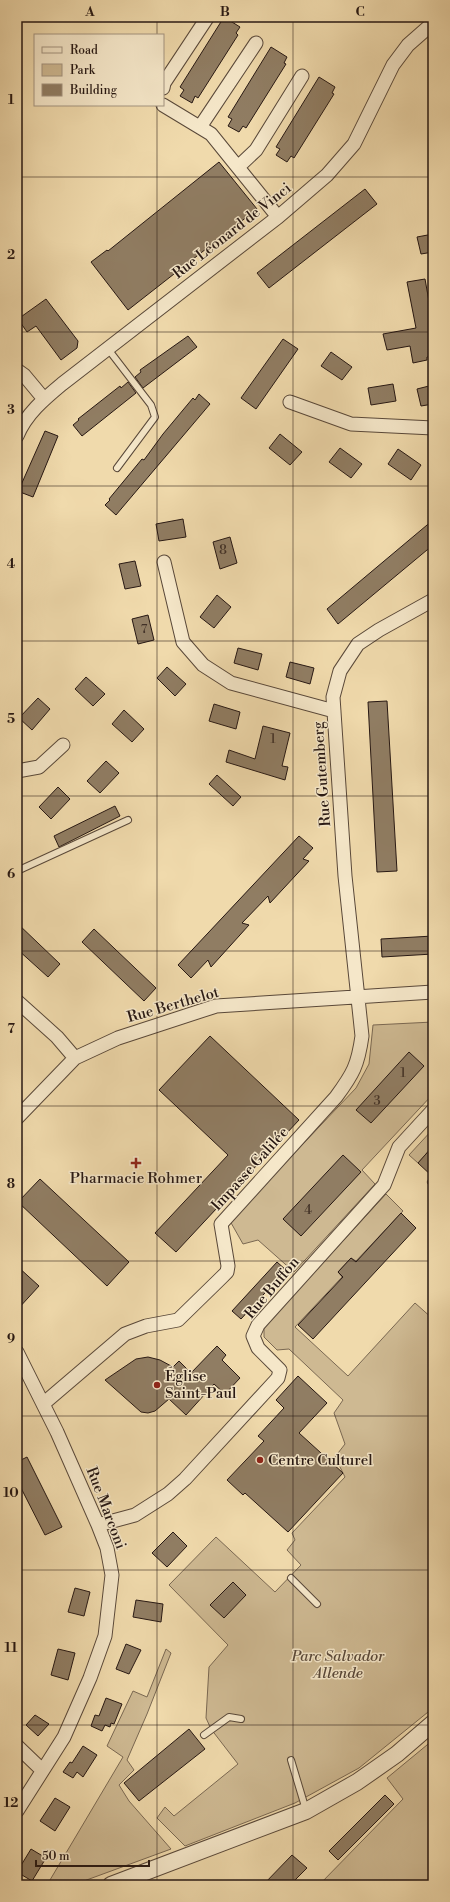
<svg xmlns="http://www.w3.org/2000/svg" width="450" height="1902" font-family="'Libre Bodoni',serif">
<style>
.green{fill:#ceb992;stroke:#7a6852}
.building{fill:#907d63;stroke:#271813}
.lines{fill:none;stroke-linecap:round;stroke-linejoin:round}
.service-casing{stroke:#594839;stroke-width:8}
.minor-casing{stroke:#594839;stroke-width:15}
.tertiary-casing{stroke:#594839;stroke-width:18}
.service{stroke:#f5e7c9;stroke-width:6}
.minor{stroke:#f5e7c9;stroke-width:13}
.tertiary{stroke:#f5e7c9;stroke-width:16}
.grid{fill:none;stroke:#271813;stroke-width:1;stroke-opacity:0.55}
.poi-dot{fill:#8f2418;stroke:#f5e7c9;stroke-width:1.5}
.labels{text-anchor:middle;dominant-baseline:central;stroke-width:3;stroke-linejoin:round;paint-order:stroke}
.number-label{font-size:13px;fill:#413127}
.street-label{font-size:15px;fill:#271813;stroke:#f5e7c9}
.poi-label{font-size:15px;fill:#271813;stroke:#f5e7c9;text-anchor:start}
.park-label{font-size:15px;font-style:italic;fill:#594839;stroke:#f5e7c9}
.neatline{fill:none;stroke:#271813;stroke-width:1.5}
.grid-label{font-size:13px;text-anchor:middle;font-weight:bold;fill:#271813}
</style>
<rect width="100%" height="100%" fill="#f0daac"/>
<filter id="stains"><feTurbulence type="fractalNoise" baseFrequency=".005" numOctaves="4"/><feColorMatrix values="0 0 0 0 .2 0 0 0 0 .09 0 0 0 0 .02 0 0 0 .5 -.17"/></filter>
<radialGradient id="worn" r=".72"><stop offset=".6" stop-color="#630" stop-opacity="0"/><stop offset="1" stop-color="#630" stop-opacity=".3"/></radialGradient>
<path class="green" d="M 433,1022 L 433,1094 L 362,1170 L 375,1184 L 294,1272 L 258,1240 L 243,1244 L 230,1221 L 356,1088 L 369,1064 L 373,1025 Z
M 433,1129 L 433,1146 L 418,1163 L 409,1155 Z
M 386,1194 L 403,1211 L 356,1261 L 351,1258 L 338,1272 L 342,1277 L 295,1327 L 348,1376 L 415,1303 L 433,1319 L 433,1708 L 359,1768 L 295,1803 L 185,1846 L 157,1818 L 165,1807 L 174,1816 L 238,1764 L 211,1729 L 206,1718 L 209,1667 L 228,1645 L 169,1585 L 216,1537 L 275,1592 L 301,1565 L 287,1550 L 295,1540 L 292,1533 L 345,1477 L 335,1457 L 345,1444 L 334,1413 L 343,1400 L 289,1349 L 277,1350 L 264,1337 L 264,1327 Z
M 166,1649 L 171,1653 L 147,1714 L 127,1760 L 134,1770 L 119,1785 L 129,1801 L 171,1849 L 73,1885 L 47,1885 L 123,1757 L 107,1746 L 133,1691 L 147,1697 Z
M 433,1740 L 433,1885 L 319,1885 L 403,1799 L 387,1778 Z"/>
<path class="building" d="M 224,17 L 240,27 L 236,33 L 238,35 L 198,98 L 195,96 L 192,103 L 180,96 L 184,90 L 180,87 Z
M 271,47 L 287,57 L 284,63 L 286,64 L 246,128 L 243,126 L 239,132 L 228,126 L 232,119 L 228,117 Z
M 319,77 L 335,87 L 332,93 L 334,94 L 294,158 L 291,156 L 287,162 L 276,155 L 280,149 L 276,147 Z
M 219,162 L 257,209 L 128,310 L 91,262 L 107,250 L 108,251 Z
M 365,189 L 377,204 L 269,288 L 257,273 Z
M 433,234 L 433,252 L 421,254 L 417,237 Z
M 425,279 L 433,324 L 433,356 L 427,357 L 427,360 L 413,363 L 410,346 L 387,350 L 383,334 L 416,328 L 407,282 Z
M 46,299 L 78,341 L 77,348 L 61,360 L 36,326 L 27,332 L 18,319 Z
M 188,336 L 197,347 L 143,388 L 135,377 L 141,372 L 140,370 Z
M 283,339 L 298,349 L 256,409 L 241,398 Z
M 331,352 L 352,367 L 342,380 L 321,366 Z
M 128,382 L 136,393 L 82,436 L 73,425 L 79,420 L 78,419 L 120,386 L 121,388 Z
M 393,384 L 396,401 L 371,405 L 368,388 Z
M 433,385 L 433,404 L 421,406 L 417,389 Z
M 199,394 L 210,404 L 116,515 L 105,505 L 110,500 L 109,499 L 142,459 L 144,460 L 163,434 L 193,398 L 195,400 Z
M 45,431 L 58,436 L 33,497 L 20,492 L 21,485 Z
M 280,434 L 302,452 L 290,465 L 269,448 Z
M 340,448 L 362,464 L 351,478 L 329,462 Z
M 398,449 L 421,465 L 411,480 L 388,464 Z
M 183,519 L 186,537 L 159,541 L 156,524 Z
M 433,520 L 433,545 L 338,624 L 327,609 Z
M 230,537 L 237,563 L 220,569 L 213,542 Z
M 135,561 L 141,586 L 125,589 L 119,564 Z
M 217,595 L 231,607 L 214,628 L 200,617 Z
M 148,615 L 154,640 L 138,644 L 132,619 Z
M 238,648 L 262,654 L 258,670 L 234,663 Z
M 290,662 L 314,668 L 310,684 L 286,677 Z
M 167,667 L 186,684 L 175,696 L 157,678 Z
M 86,677 L 105,694 L 93,706 L 75,689 Z
M 38,698 L 50,709 L 32,730 L 19,718 Z
M 387,701 L 397,871 L 377,872 L 368,702 Z
M 214,704 L 240,712 L 236,729 L 209,721 Z
M 124,710 L 144,729 L 132,742 L 112,724 Z
M 263,726 L 290,733 L 282,766 L 288,767 L 285,780 L 226,762 L 229,750 L 255,759 Z
M 106,761 L 119,773 L 100,793 L 87,781 Z
M 217,775 L 241,797 L 233,806 L 209,784 Z
M 58,787 L 70,799 L 51,819 L 39,807 Z
M 115,806 L 120,816 L 59,847 L 54,836 Z
M 299,836 L 313,848 L 303,859 L 309,861 L 270,903 L 268,896 L 242,923 L 249,925 L 211,967 L 208,960 L 191,978 L 178,965 Z
M 17,923 L 60,964 L 48,977 L 17,949 Z
M 94,929 L 156,988 L 144,1001 L 82,942 Z
M 433,936 L 433,954 L 382,957 L 381,939 Z
M 210,1036 L 299,1120 L 176,1252 L 155,1233 L 228,1155 L 159,1090 Z
M 409,1052 L 424,1066 L 371,1123 L 356,1110 Z
M 433,1146 L 433,1177 L 418,1163 Z
M 343,1155 L 361,1172 L 301,1236 L 283,1219 Z
M 40,1179 L 129,1262 L 107,1286 L 18,1202 Z
M 401,1213 L 416,1228 L 313,1339 L 298,1325 L 343,1277 L 338,1272 L 351,1258 L 356,1262 Z
M 277,1262 L 286,1270 L 241,1319 L 232,1311 Z
M 17,1266 L 39,1286 L 17,1310 Z
M 217,1346 L 226,1355 L 222,1360 L 240,1378 L 225,1394 L 214,1384 L 186,1415 L 169,1399 L 155,1411 L 148,1413 L 141,1412 L 105,1380 L 136,1359 L 148,1357 L 160,1360 L 173,1367 L 179,1361 L 191,1373 Z
M 298,1376 L 327,1403 L 299,1433 L 343,1473 L 288,1532 L 245,1493 L 243,1495 L 227,1480 L 264,1441 L 258,1436 L 284,1408 L 276,1400 Z
M 27,1457 L 62,1527 L 45,1535 L 21,1488 L 17,1490 L 17,1462 Z
M 173,1532 L 187,1546 L 167,1567 L 152,1553 Z
M 233,1582 L 246,1595 L 224,1618 L 210,1605 Z
M 75,1588 L 90,1592 L 84,1616 L 68,1612 Z
M 136,1600 L 163,1604 L 161,1622 L 133,1617 Z
M 126,1644 L 141,1650 L 129,1674 L 116,1669 Z
M 58,1649 L 75,1653 L 68,1680 L 51,1675 Z
M 106,1698 L 122,1704 L 114,1724 L 111,1723 L 110,1727 L 105,1725 L 102,1731 L 91,1726 L 95,1715 L 99,1716 Z
M 35,1715 L 49,1724 L 38,1736 L 26,1725 Z
M 189,1729 L 205,1749 L 139,1801 L 124,1783 Z
M 83,1746 L 97,1755 L 83,1777 L 77,1772 L 73,1778 L 63,1772 L 70,1762 L 72,1763 Z
M 385,1795 L 394,1804 L 338,1860 L 329,1851 Z
M 55,1798 L 70,1807 L 55,1831 L 40,1821 Z
M 31,1849 L 46,1858 L 32,1881 L 17,1872 Z
M 292,1855 L 307,1868 L 290,1885 L 263,1885 Z"/>
<g class="lines">
<defs>
<path id="service" d="M 108,349 L 151,405 L 155,417 L 117,468
M 17,871 L 128,820
M 431,1182 L 433,1184
M 291,1578 L 317,1604
M 204,1735 L 229,1717 L 241,1719
M 291,1760 L 306,1810"/>
<path id="minor" d="M 163,88 L 164,83 L 207,18
M 163,105 L 211,134 L 278,217
M 200,127 L 256,43
M 238,167 L 256,150 L 302,76
M 17,370 L 24,375 L 44,399
M 290,402 L 351,424 L 433,428
M 17,436 C 26,414 44,399 62,384 L 278,217 L 327,175 L 354,144 L 393,65 L 408,45 L 433,23
M 164,562 L 183,642 L 203,665 L 231,683 L 334,711
M 17,771 L 39,767 L 63,745
M 17,1001 L 57,1037 L 75,1058
M 17,1118 L 75,1058 L 118,1038 L 216,1006 L 433,992
M 17,1352 L 57,1432 L 98,1525 L 107,1548 L 112,1575 L 105,1636 L 90,1678 L 64,1737 L 17,1811
M 43,1404 L 125,1334 L 146,1326 L 178,1320 L 222,1277 L 227,1272 L 228,1266 L 221,1224 L 336,1097 C 353,1074 358,1065 362,1036 L 345,876 L 333,697 L 340,671 L 358,644 L 379,630 L 433,600
M 98,1525 L 135,1515 L 168,1494 L 185,1479 L 278,1378 L 280,1370 L 258,1348 L 253,1336 L 258,1325 L 384,1185 L 399,1147 L 433,1110
M 17,1746 L 42,1770"/>
<path id="tertiary" d="M 111,1885 L 306,1811 L 357,1782 L 397,1754 L 433,1723"/>
</defs>
<use href="#service" class="service-casing"/>
<use href="#minor" class="minor-casing"/>
<use href="#tertiary" class="tertiary-casing"/>
<use href="#service" class="service"/>
<use href="#minor" class="minor"/>
<use href="#tertiary" class="tertiary"/>
</g>
<path class="grid" d="M 157,17 L 157,35M 293,17 L 293,1885M 157,105 L 157,1885M 17,177 L 433,177M 17,332 L 433,332M 17,486 L 433,486M 17,641 L 433,641M 17,796 L 433,796M 17,951 L 433,951M 17,1106 L 433,1106M 17,1261 L 433,1261M 17,1416 L 433,1416M 17,1570 L 433,1570M 17,1725 L 433,1725"/>
<g class="poi-dot">
<path d="M134 1157h4v4h4v4h-4v4h-4v-4h-4v-4h4z"/>
<circle cx="157" cy="1385" r="4"/>
<circle cx="260" cy="1460" r="4"/>
</g>
<g class="labels">
<g class="number-label">
<text x="223" y="550">8</text>
<text x="144" y="629">7</text>
<text x="273" y="739">1</text>
<text x="403" y="1073">1</text>
<text x="377" y="1101">3</text>
<text x="308" y="1210">4</text>
</g>
<g class="street-label">
<text transform="translate(232 231) rotate(-38)">Rue Léonard de Vinci</text>
<text transform="translate(322 774) rotate(-94)">Rue Gutemberg</text>
<text transform="translate(173 1005) rotate(-16)">Rue Berthelot</text>
<text transform="translate(250 1169) rotate(-48)">Impasse Galilée</text>
<text transform="translate(272 1288) rotate(-50)">Rue Buffon</text>
<text transform="translate(106 1508) rotate(69)">Rue Marconi</text>
</g>
<g class="poi-label">
<text x="136" y="1178" text-anchor="middle">Pharmacie Rohmer</text>
<text x="165" y="1376">Église<tspan x="165" dy="17">Saint-Paul</tspan></text>
<text x="268" y="1460">Centre Culturel</text>
</g>
<g class="park-label">
<text x="338" y="1656">Parc Salvador<tspan x="338" dy="17">Allende</tspan></text>
</g>
</g>
<rect width="450" height="1902" fill="none" stroke="#f0daac" stroke-width="44"/>
<rect x="34" y="34" width="130" height="72" fill="#f5e7c9" stroke="#a39480"/>
<rect x="42" y="47" width="20" height="6" fill="#f5e7c9" stroke="#a39480"/>
<text x="70" y="54" font-size="12" fill="#271813">Road</text>
<rect x="42" y="64" width="20" height="12" fill="#ceb992" stroke="#a39480"/>
<text x="70" y="74" font-size="12" fill="#271813">Park</text>
<rect x="42" y="84" width="20" height="12" fill="#907d63" stroke="#a39480"/>
<text x="70" y="94" font-size="12" fill="#271813">Building</text>
<path d="M36 1860v6h113v-6" fill="none" stroke="#271813" stroke-width="2"/>
<text x="42" y="1860" font-size="12" fill="#271813" stroke="#f5e7c9" stroke-width="3" paint-order="stroke">50 m</text>
<rect x="22" y="22" width="406" height="1858" class="neatline"/>
<g class="grid-label">
<text x="90" y="16">A</text>
<text x="225" y="16">B</text>
<text x="360" y="16">C</text>
<text x="11" y="104">1</text>
<text x="11" y="259">2</text>
<text x="11" y="414">3</text>
<text x="11" y="568">4</text>
<text x="11" y="723">5</text>
<text x="11" y="878">6</text>
<text x="11" y="1033">7</text>
<text x="11" y="1188">8</text>
<text x="11" y="1343">9</text>
<text x="11" y="1497">10</text>
<text x="11" y="1652">11</text>
<text x="11" y="1807">12</text>
</g>
<rect width="100%" height="100%" filter="url(#stains)"/>
<rect width="100%" height="100%" fill="url(#worn)"/>
</svg>
